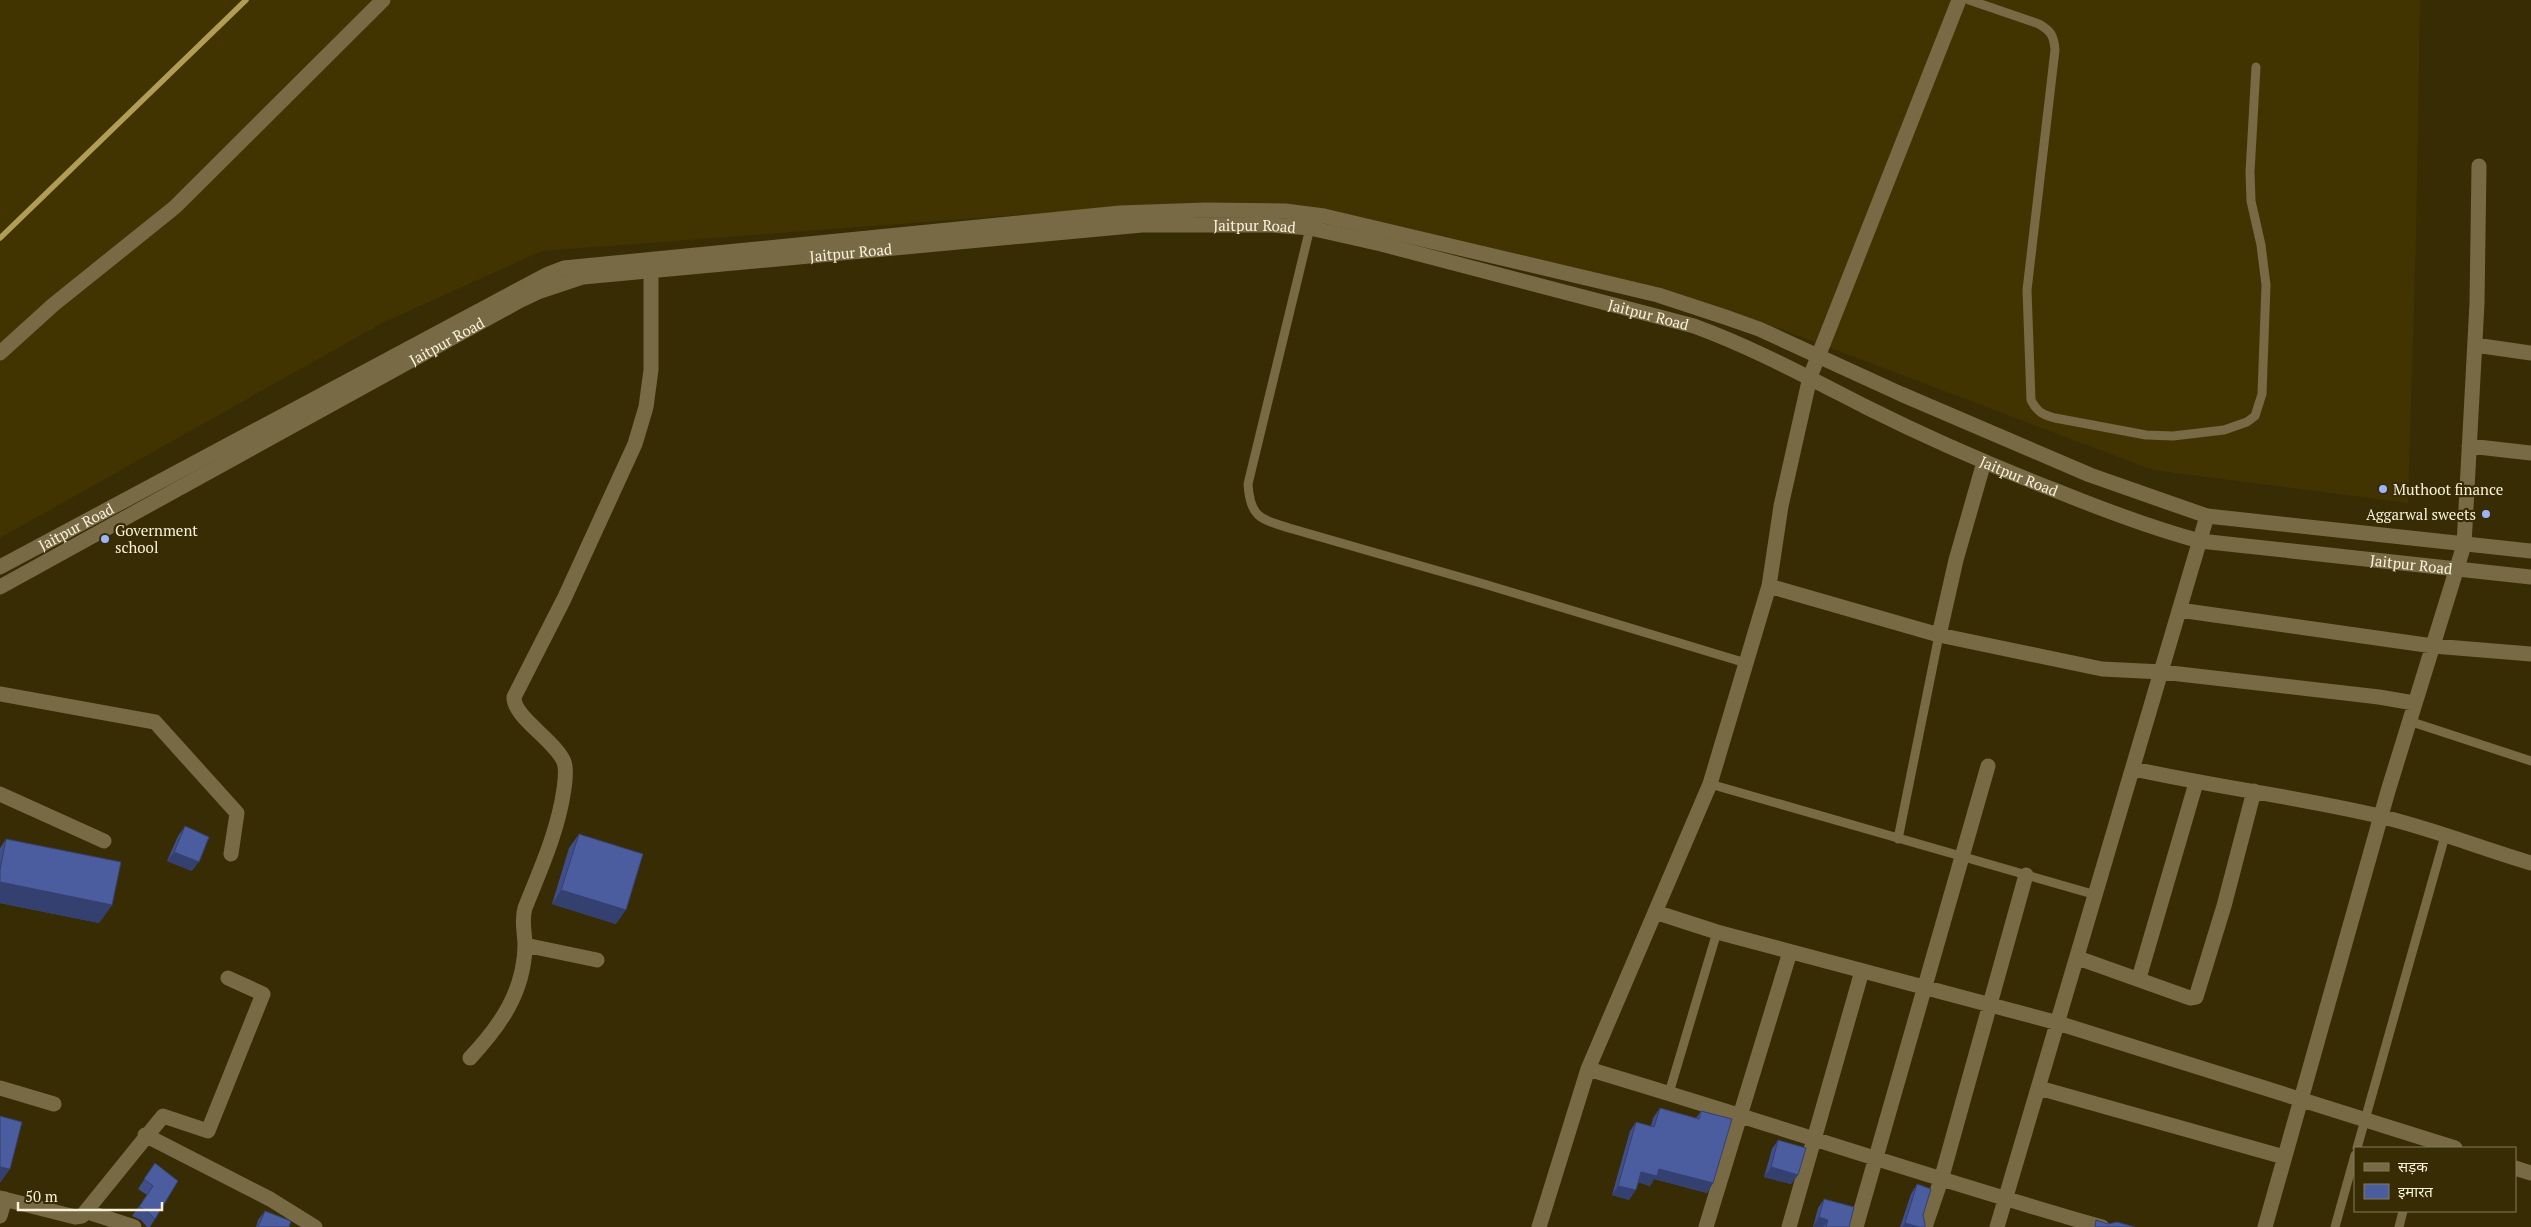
<svg xmlns="http://www.w3.org/2000/svg" width="2531" height="1227" font-family="'PT Serif','Noto Sans Devanagari',serif">
<style>
.built{fill:#423401}
.lines{fill:none;stroke-linecap:round;stroke-linejoin:round}
.stream{stroke:#b29d56;stroke-width:5.5}
.lane{stroke:#776a44;stroke-width:9}
.street{stroke:#776a44;stroke-width:15}
.secondary{stroke:#776a44;stroke-width:15}
.wall{fill:#404f89}
.shaded-wall{fill:#34406f}
.building{fill:#4b5c9f;stroke:#34406f}
.poi-dot{fill:#9fb3fd;stroke:#372c04;stroke-width:2}
.labels{text-anchor:middle;dominant-baseline:central;stroke-width:4.5;stroke-linejoin:round;paint-order:stroke}
.street-label{font-size:15px;fill:#f8f1dc;stroke:#372c04}
.poi-label{font-size:15px;fill:#f8f1dc;stroke:#372c04;text-anchor:start}
</style>
<rect width="100%" height="100%" fill="#372c04"/>
<path class="built" d="M 0,0 L 2420,0 L 2416,239 L 2408,503 L 2153,470 L 1778,328 L 1316,211 L 1163,204 L 542,251 L 382,323 L 0,538 Z"/>
<g class="lines">
<path class="stream" d="M 0,238 L 246,0"/>
<path class="lane" d="M 1969,0 L 2039,24 C 2051,31 2054,36 2055,50 L 2027,290 L 2031,400 C 2037,412 2043,415 2055,418 L 2146,435 L 2173,436 L 2224,430 L 2247,422 L 2255,416 L 2262,394 L 2266,285 L 2261,245 L 2251,201 L 2250,172 L 2256,67
M 1310,228 L 1248,484 C 1250,517 1260,519 1289,528 L 1484,584 L 1746,663
M 2409,721 L 2531,761
M 1710,784 L 2096,895
M 1898,839 L 1939,635
M 1669,1093 L 1717,932
M 2357,1148 L 2445,836
M 2335,1227 L 2355,1155
M 2399,1227 L 2403,1211"/>
<path class="street" d="M 2475,345 L 2531,353
M 0,353 L 53,305 L 175,207 L 383,0
M 2469,446 L 2531,453
M 1769,586 L 1939,635 L 2102,669 L 2162,672 L 2379,697 L 2414,703
M 2179,610 L 2433,646 L 2531,654
M 1939,635 L 1956,560 L 1984,462
M 0,694 L 155,722 L 237,813 L 231,854
M 2134,769 C 2215,787 2298,797 2379,816 C 2430,828 2481,848 2531,863
M 0,794 L 104,841
M 1655,912 L 1717,932 L 2058,1023 L 2455,1148
M 525,945 L 597,960
M 2078,958 L 2190,998 L 2196,997 L 2224,906 L 2254,791
M 2139,978 L 2196,783
M 470,1058 C 500,1026 524,992 525,946 C 525,932 521,922 525,908 C 541,868 558,831 564,789 C 565,780 567,770 564,762 C 556,741 513,717 514,697 L 564,599 L 635,444 L 646,407 L 651,370 L 651,270
M 1588,1069 C 1760,1120 1930,1178 2102,1227
M 0,1088 L 54,1104
M 2039,1088 L 2284,1157
M 145,1135 L 270,1199 L 315,1227
M 2515,1168 L 2531,1173
M 0,1198 L 75,1217 L 82,1216 L 163,1116 L 208,1131 L 263,994 L 228,978
M 88,1212 L 134,1227
M 0,1216 L 5,1199
M 1539,1227 L 1588,1069 L 1710,784 L 1769,586 L 1781,506 L 1810,377 L 1959,0
M 1706,1227 L 1790,952
M 1789,1227 L 1862,971
M 1856,1227 L 1988,766
M 1925,1227 L 1941,1180 L 2026,875
M 1997,1227 L 2207,516
M 2265,1227 L 2388,791 L 2464,545 L 2477,303 L 2479,166"/>
<g class="secondary">
<path id="s1" d="M 0,567 L 546,275 L 564,268 L 1120,213 L 1205,210 L 1285,211 L 1324,216 L 1658,295 L 1725,317 L 1759,329 L 1901,394 L 2090,475 L 2207,516 L 2531,551"/>
<path id="s2" d="M 0,587 L 519,301 L 538,292 L 583,277 L 1142,225 L 1272,225 L 1310,228 L 1381,244 L 1694,326 C 1754,348 1809,378 1866,407 C 1928,438 1992,466 2057,491 C 2104,510 2151,528 2200,541 L 2531,577"/>
</g>
</g>
<path class="wall" d="M 185,826 L 192,871 L 167,861 L 178,836 Z
M 579,834 L 616,924 L 552,904 L 569,848 Z
M 6,839 L 112,905 L 99,923 L 0,903 L 0,848 Z
M 1660,1108 L 1696,1118 L 1701,1111 L 1713,1183 L 1707,1193 L 1654,1179 L 1650,1186 L 1638,1182 L 1629,1200 L 1612,1195 L 1630,1131 L 1636,1122 L 1651,1126 L 1653,1118 Z
M 1778,1140 L 1798,1175 L 1791,1184 L 1764,1177 L 1772,1149 Z
M 155,1163 L 155,1219 L 150,1227 L 147,1227 L 141,1220 L 132,1216 L 147,1195 L 138,1189 Z
M 1917,1184 L 1925,1227 L 1900,1227 L 1911,1194 Z
M 1824,1199 L 1849,1227 L 1813,1227 L 1818,1208 Z
M 265,1211 L 289,1227 L 256,1227 L 258,1220 Z"/>
<path class="shaded-wall" d="M 174,852 L 199,862 L 192,871 L 167,861 Z
M 0,882 L 112,905 L 99,923 L 0,903 Z
M 561,890 L 626,910 L 616,924 L 552,904 Z
M 0,1167 L 10,1169 L 0,1183 Z
M 1771,1167 L 1798,1175 L 1791,1184 L 1764,1177 Z
M 1659,1169 L 1713,1183 L 1707,1193 L 1654,1179 L 1650,1186 L 1634,1181 L 1641,1172 Z
M 1618,1186 L 1636,1190 L 1629,1200 L 1612,1195 Z
M 1819,1217 L 1828,1220 L 1823,1227 L 1813,1227 Z
M 1905,1223 L 1919,1227 L 1902,1227 Z"/>
<path class="building" d="M 185,826 L 209,837 L 199,862 L 174,852 Z
M 579,834 L 643,854 L 626,910 L 561,890 Z
M 6,839 L 121,862 L 112,905 L 0,882 L 0,870 Z
M 1660,1108 L 1699,1119 L 1701,1111 L 1732,1119 L 1713,1183 L 1659,1169 L 1657,1176 L 1641,1172 L 1636,1190 L 1618,1186 L 1636,1122 L 1654,1127 Z
M 0,1116 L 22,1122 L 10,1169 L 0,1167 Z
M 1778,1140 L 1806,1148 L 1798,1175 L 1771,1167 Z
M 155,1163 L 178,1181 L 155,1219 L 147,1211 L 139,1207 L 153,1186 L 144,1179 Z
M 1917,1184 L 1931,1189 L 1923,1215 L 1925,1224 L 1925,1227 L 1919,1227 L 1905,1223 Z
M 1824,1199 L 1854,1207 L 1849,1227 L 1826,1227 L 1828,1220 L 1819,1217 Z
M 265,1211 L 291,1221 L 289,1227 L 258,1227 Z
M 2096,1220 L 2108,1224 L 2117,1222 L 2135,1227 L 2095,1227 Z"/>
<g class="poi-dot">
<circle cx="2383" cy="489" r="5"/>
<circle cx="2486" cy="514" r="5"/>
<circle cx="105" cy="539" r="5"/>
</g>
<g class="labels">
<g class="street-label">
<text stroke="none"><textPath href="#s2" startOffset="1335">Jaitpur Road</textPath></text>
<text stroke="none"><textPath href="#s2" startOffset="930">Jaitpur Road</textPath></text>
<text stroke="none"><textPath href="#s2" startOffset="1740">Jaitpur Road</textPath></text>
<text stroke="none"><textPath href="#s2" startOffset="510">Jaitpur Road</textPath></text>
<text stroke="none"><textPath href="#s2" startOffset="2145">Jaitpur Road</textPath></text>
<text stroke="none"><textPath href="#s1" startOffset="86">Jaitpur Road</textPath></text>
<text stroke="none"><textPath href="#s2" startOffset="2550">Jaitpur Road</textPath></text>
</g>
<g class="poi-label">
<text x="2393" y="489">Muthoot finance</text>
<text x="2476" y="514" text-anchor="end">Aggarwal sweets</text>
<text x="115" y="530">Government<tspan x="115" dy="17">school</tspan></text>
</g>
</g>
<rect x="2354" y="1147" width="162" height="65" fill="#372c04" stroke="#847b5a"/>
<rect x="2364" y="1163" width="25" height="8" fill="#776a44" stroke="#847b5a"/>
<text x="2398" y="1172" font-size="15" fill="#f8f1dc">सड़क</text>
<rect x="2364" y="1184" width="25" height="15" fill="#4b5c9f" stroke="#847b5a"/>
<text x="2398" y="1197" font-size="15" fill="#f8f1dc">इमारत</text>
<path d="M18 1202v8h144v-8" fill="none" stroke="#f8f1dc" stroke-width="2.5"/>
<text x="25" y="1202" font-size="15" fill="#f8f1dc" stroke="#372c04" stroke-width="4" paint-order="stroke">50 m</text>
</svg>
